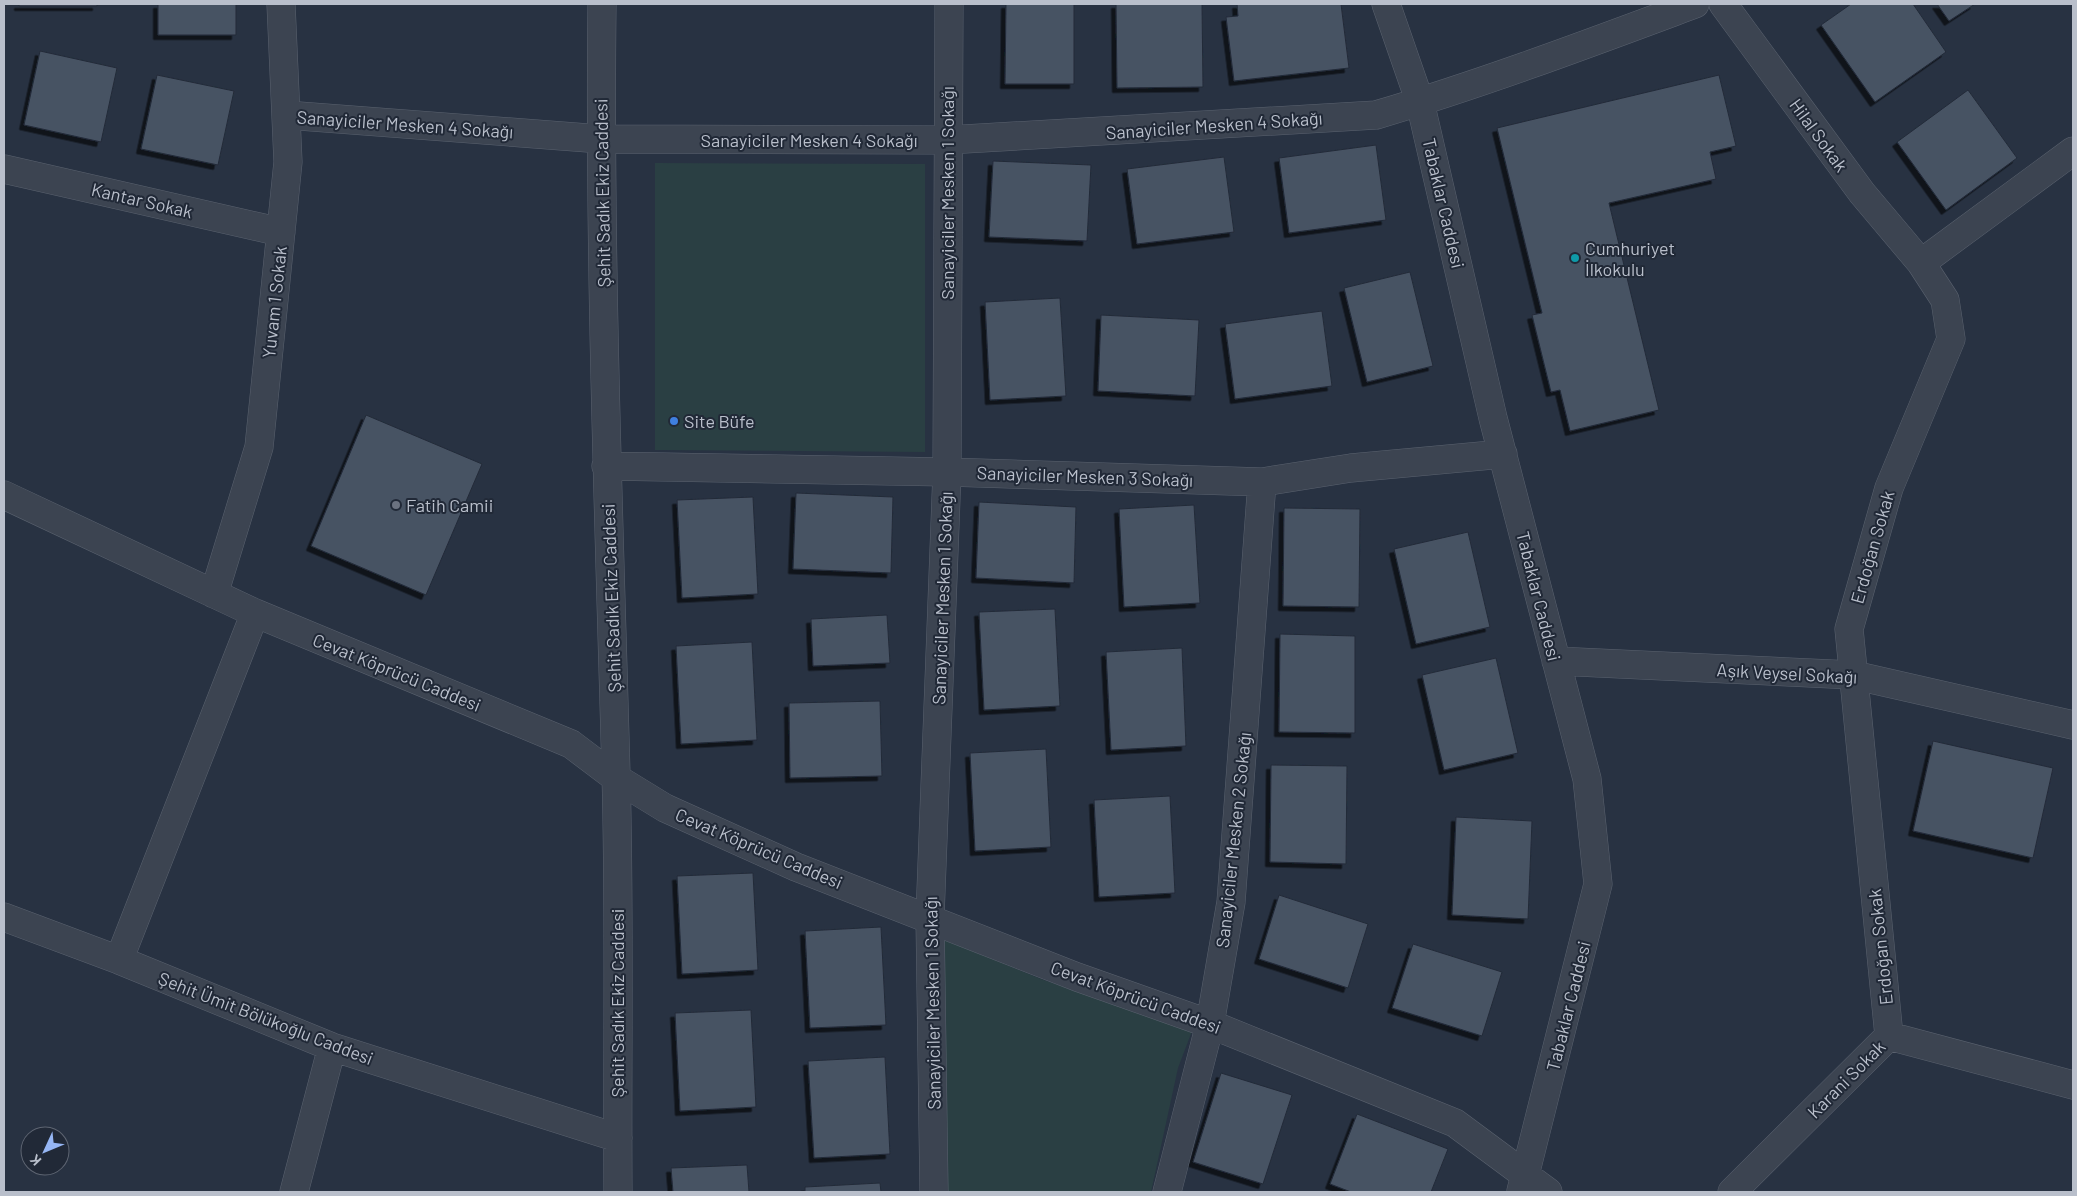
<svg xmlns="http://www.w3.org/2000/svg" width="2077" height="1196" font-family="Barlow,sans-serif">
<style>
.green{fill:#2a3f43}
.building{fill:#475263;stroke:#232b39;filter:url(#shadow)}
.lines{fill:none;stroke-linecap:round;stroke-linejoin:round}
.minor-casing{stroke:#5a626f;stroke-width:29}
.minor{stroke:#3c4451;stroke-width:28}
.culture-dot{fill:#0f9aa8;stroke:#212937;stroke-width:2}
.shop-dot{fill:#3f7fe0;stroke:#212937;stroke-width:2}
.worship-dot{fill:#6b7280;stroke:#212937;stroke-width:2}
.labels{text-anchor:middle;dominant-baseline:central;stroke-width:4;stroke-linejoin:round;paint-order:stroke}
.street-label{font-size:18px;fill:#b9bfcb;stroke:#212937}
.poi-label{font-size:18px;fill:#b9bfcb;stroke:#212937;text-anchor:start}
</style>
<defs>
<filter id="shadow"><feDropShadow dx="-4.5" dy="4.5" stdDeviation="0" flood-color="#0009"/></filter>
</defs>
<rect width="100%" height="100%" fill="#283242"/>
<path class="green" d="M 655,163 L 925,164 L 925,452 L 655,450 Z
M 943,939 L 1041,979 L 1192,1031 L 1178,1068 L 1151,1192 L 945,1192 Z"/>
<path class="building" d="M 19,4 L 97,4 L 97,6 L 19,6 Z
M 158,4 L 236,4 L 236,35 L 158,35 Z
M 1006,4 L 1074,4 L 1074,84 L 1005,84 Z
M 1116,4 L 1202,4 L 1203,87 L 1117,88 Z
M 1237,4 L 1341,4 L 1349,68 L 1234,81 L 1226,17 L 1238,16 Z
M 1851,4 L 1913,4 L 1946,52 L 1875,102 L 1821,25 Z
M 1937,4 L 1975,4 L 1949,21 Z
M 40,51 L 117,68 L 101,142 L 24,125 Z
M 157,75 L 234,91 L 218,165 L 141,149 Z
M 1719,75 L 1736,146 L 1710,152 L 1716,179 L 1609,203 L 1659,410 L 1570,431 L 1560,390 L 1551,392 L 1532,315 L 1542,313 L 1497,128 Z
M 1968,90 L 2017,158 L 1946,210 L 1897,142 Z
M 1376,145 L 1386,220 L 1289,233 L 1279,158 Z
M 1224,157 L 1234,232 L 1137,244 L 1127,169 Z
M 993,161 L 1091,165 L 1087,241 L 989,237 Z
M 1410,272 L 1433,366 L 1367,382 L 1344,288 Z
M 1060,298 L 1066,396 L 990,400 L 985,302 Z
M 1322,311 L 1332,386 L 1235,399 L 1225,324 Z
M 1101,315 L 1199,320 L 1195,396 L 1098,391 Z
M 366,415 L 482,464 L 426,595 L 311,546 Z
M 796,493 L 893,497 L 891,573 L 793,569 Z
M 753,497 L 758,594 L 682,598 L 677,500 Z
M 979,502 L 1076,507 L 1074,583 L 976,578 Z
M 1194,505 L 1200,603 L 1124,607 L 1119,509 Z
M 1284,508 L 1360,509 L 1359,607 L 1283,606 Z
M 1468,532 L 1490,627 L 1416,644 L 1394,549 Z
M 1055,609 L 1060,706 L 984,710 L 979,612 Z
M 887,615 L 890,663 L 813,666 L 811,619 Z
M 1280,634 L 1355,636 L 1355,733 L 1279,732 Z
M 752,642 L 757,740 L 681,744 L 676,646 Z
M 1182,648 L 1186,746 L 1111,750 L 1106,652 Z
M 1496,658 L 1518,753 L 1444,770 L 1422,675 Z
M 880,701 L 882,776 L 790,778 L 789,703 Z
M 1933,741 L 2053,768 L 2033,858 L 1913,831 Z
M 1046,749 L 1051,847 L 975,851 L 970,753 Z
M 1271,765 L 1347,766 L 1346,864 L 1270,862 Z
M 1170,796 L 1175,893 L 1099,897 L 1094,800 Z
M 1456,817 L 1532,821 L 1528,919 L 1452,915 Z
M 753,873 L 758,970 L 682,974 L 677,876 Z
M 1279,895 L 1368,924 L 1348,988 L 1259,959 Z
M 881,927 L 886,1025 L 810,1028 L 805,931 Z
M 1413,944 L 1502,972 L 1482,1036 L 1392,1008 Z
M 751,1010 L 756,1107 L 680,1111 L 675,1013 Z
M 885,1057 L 890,1154 L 814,1158 L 808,1061 Z
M 1221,1073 L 1292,1095 L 1263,1184 L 1193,1162 Z
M 1357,1114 L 1448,1149 L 1431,1192 L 1351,1192 L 1330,1184 Z
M 747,1165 L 749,1192 L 673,1192 L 671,1168 Z
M 880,1183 L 881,1192 L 805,1192 L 805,1187 Z"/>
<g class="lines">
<defs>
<path id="minor" d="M 602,4 C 599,261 609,517 616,774 C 620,913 617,1053 618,1192
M 1386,4 L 1420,102 L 1493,418 L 1587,779 L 1598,884 L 1521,1191
M 1723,4 L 1862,193 L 1921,263 L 1945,300 L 1951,339 L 1889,488 L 1849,629 L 1889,1036
M 286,115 L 601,139 L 947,140 L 1376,115 C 1484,83 1590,43 1695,4
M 4,169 L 281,232
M 1921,263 L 2073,151
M 606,466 L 947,472 L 1262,482 L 1351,468 L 1503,454
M 4,495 L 255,613 L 571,744 L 616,778 L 665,808 L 796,867 L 1077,977 L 1210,1024 L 1455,1123 L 1548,1192
M 214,594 L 259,447 L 288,162 L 281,4
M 1556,661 L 1853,675 L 2073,725
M 4,917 L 119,960 L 332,1047 L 618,1138
M 119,960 L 255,613
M 1889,1036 L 2073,1085
M 294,1192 L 332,1047
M 934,1192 L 930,917 L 947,472 L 949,4
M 1167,1192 L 1210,1024 L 1231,902 L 1262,482
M 1732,1192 L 1889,1036"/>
</defs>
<use href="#minor" class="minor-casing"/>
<use href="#minor" class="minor"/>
</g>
<circle class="culture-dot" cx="1575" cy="258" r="5"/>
<circle class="shop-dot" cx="674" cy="421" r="5"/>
<circle class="worship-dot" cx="396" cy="505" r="5"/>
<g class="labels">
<g class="street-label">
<text transform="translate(405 124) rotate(4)">Sanayiciler Mesken 4 Sokağı</text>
<text transform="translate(1214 125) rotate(-4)">Sanayiciler Mesken 4 Sokağı</text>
<text transform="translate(1819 135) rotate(54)">Hilal Sokak</text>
<text x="809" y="140">Sanayiciler Mesken 4 Sokağı</text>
<text transform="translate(602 193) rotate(-91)">Şehit Sadık Ekiz Caddesi</text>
<text transform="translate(947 193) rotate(-90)">Sanayiciler Mesken 1 Sokağı</text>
<text transform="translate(142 200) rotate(13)">Kantar Sokak</text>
<text transform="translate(1444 203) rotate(77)">Tabaklar Caddesi</text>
<text transform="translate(274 302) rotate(-84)">Yuvam 1 Sokak</text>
<text transform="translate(1085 476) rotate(2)">Sanayiciler Mesken 3 Sokağı</text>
<text transform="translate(1872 547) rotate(-74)">Erdoğan Sokak</text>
<text transform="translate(1539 596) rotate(76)">Tabaklar Caddesi</text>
<text transform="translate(611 598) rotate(-92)">Şehit Sadık Ekiz Caddesi</text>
<text transform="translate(942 598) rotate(-88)">Sanayiciler Mesken 1 Sokağı</text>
<text transform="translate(397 672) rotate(22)">Cevat Köprücü Caddesi</text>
<text transform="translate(1787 673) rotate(3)">Aşık Veysel Sokağı</text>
<text transform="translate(1233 840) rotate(-84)">Sanayiciler Mesken 2 Sokağı</text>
<text transform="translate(759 848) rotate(23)">Cevat Köprücü Caddesi</text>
<text transform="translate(1880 947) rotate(-96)">Erdoğan Sokak</text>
<text transform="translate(1136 997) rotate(20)">Cevat Köprücü Caddesi</text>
<text transform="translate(617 1003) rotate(-90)">Şehit Sadık Ekiz Caddesi</text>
<text transform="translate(932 1003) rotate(-91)">Sanayiciler Mesken 1 Sokağı</text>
<text transform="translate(1568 1006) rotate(-76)">Tabaklar Caddesi</text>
<text transform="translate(266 1018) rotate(21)">Şehit Ümit Bölükoğlu Caddesi</text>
<text transform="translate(1846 1079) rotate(-45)">Karani Sokak</text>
</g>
<g class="poi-label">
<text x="1585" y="248">Cumhuriyet<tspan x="1585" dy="21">İlkokulu</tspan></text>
<text x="684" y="421">Site Büfe</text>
<text x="406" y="505">Fatih Camii</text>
</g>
</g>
<rect width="2077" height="1196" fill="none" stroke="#b9bfcb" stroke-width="10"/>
<g transform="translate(45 1151) rotate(226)"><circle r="24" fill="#212937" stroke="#5e6572"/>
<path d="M0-4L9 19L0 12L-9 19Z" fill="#96b6f4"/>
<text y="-8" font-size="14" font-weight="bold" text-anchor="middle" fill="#b9bfcb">K</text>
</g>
</svg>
